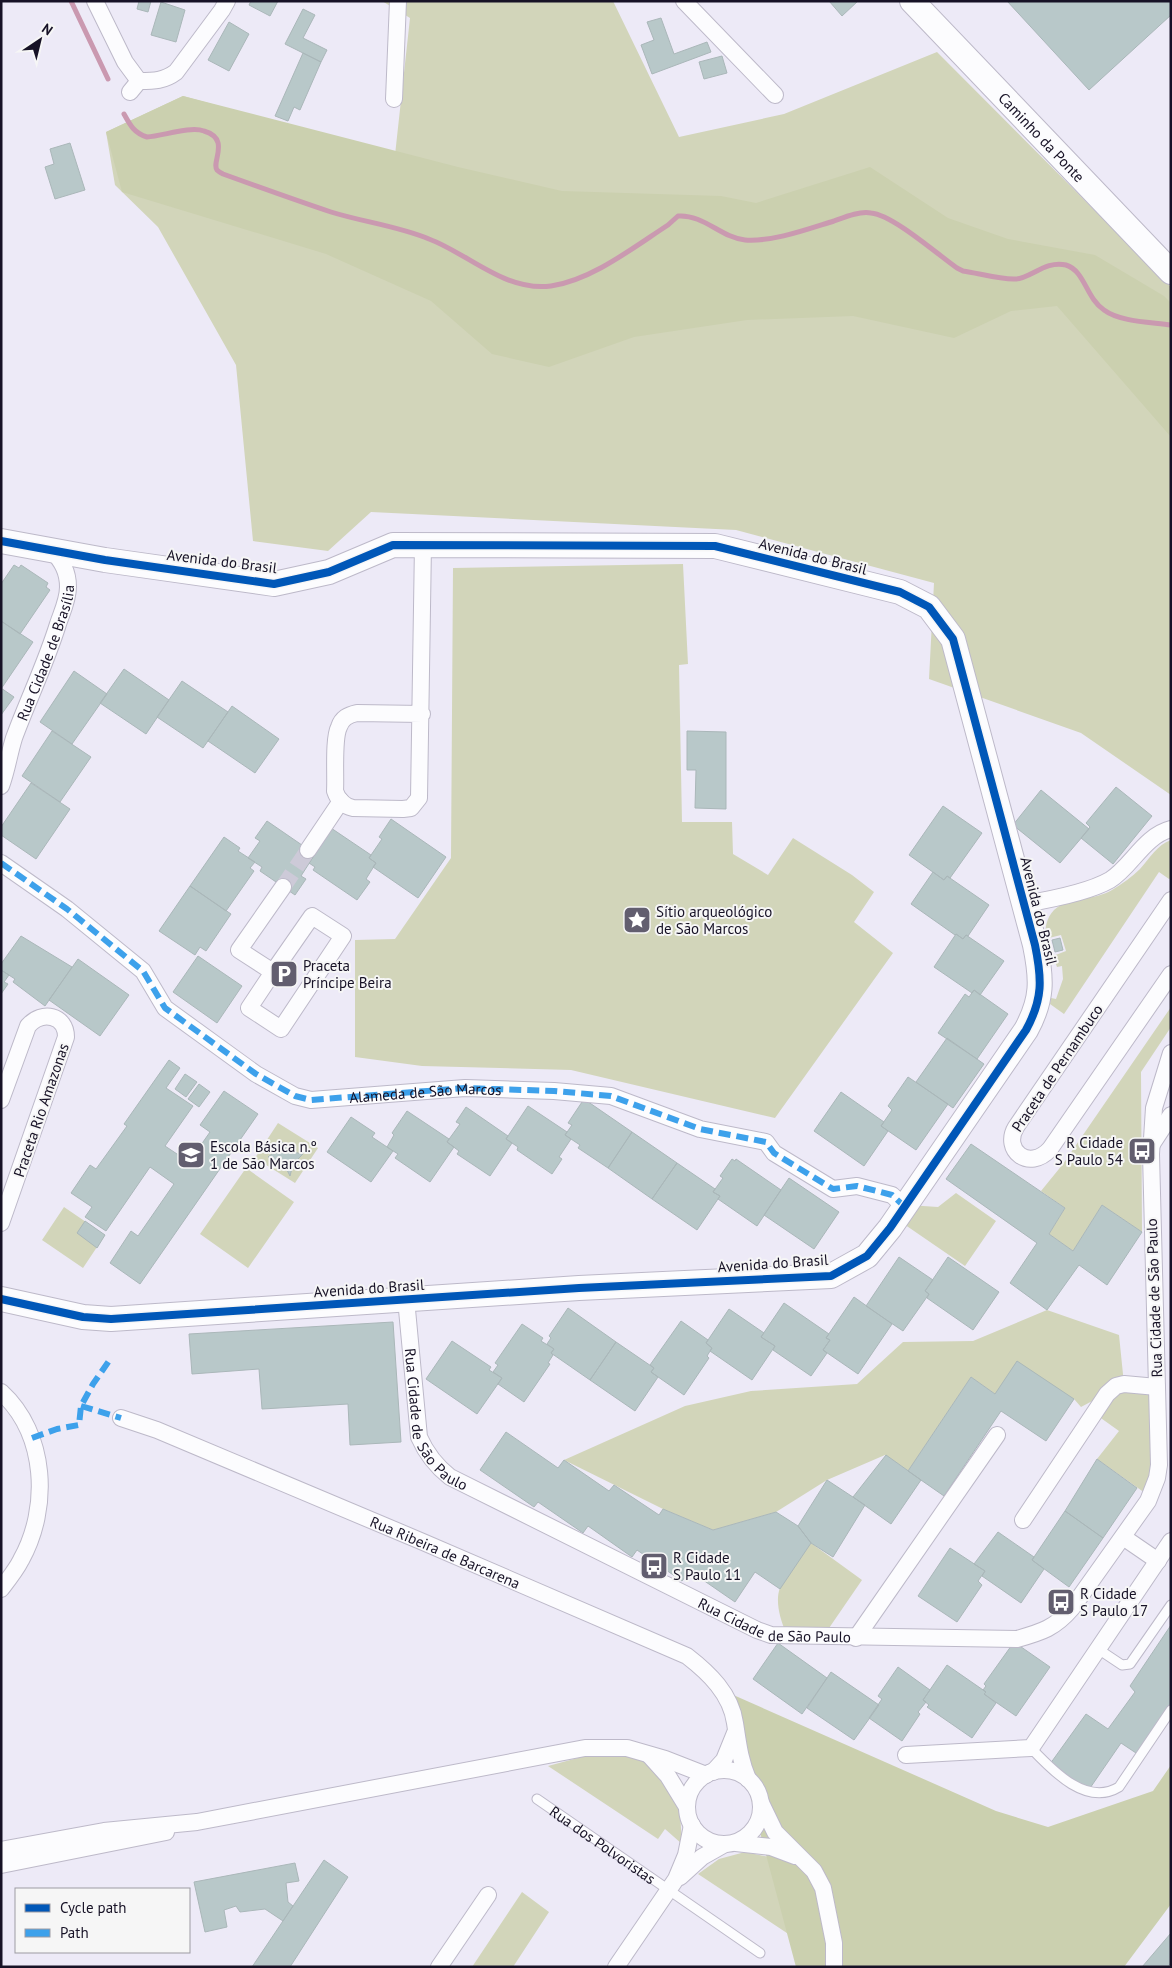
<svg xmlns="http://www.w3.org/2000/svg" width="1172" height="1968" font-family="'PT Sans',sans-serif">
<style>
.green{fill:#d2d5ba}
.forest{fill:#cbd0af}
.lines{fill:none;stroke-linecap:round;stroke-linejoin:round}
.stream{stroke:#ca99b0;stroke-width:5}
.building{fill:#b8c8c9;stroke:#aab7b9}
.street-tunnel{stroke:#cdcad8;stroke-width:16;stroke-dasharray:16 8;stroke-linecap:butt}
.lane-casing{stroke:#bdb9c9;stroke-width:11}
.street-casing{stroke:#bdb9c9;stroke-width:18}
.secondary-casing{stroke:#bdb9c9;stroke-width:26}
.lane{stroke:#fcfcfe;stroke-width:9}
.street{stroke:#fcfcfe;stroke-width:16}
.secondary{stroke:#fcfcfe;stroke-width:24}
.quiet{stroke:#3da1eb;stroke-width:6;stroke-dasharray:12 6;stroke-linecap:butt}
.cycleway-casing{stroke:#f6f6f6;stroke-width:11}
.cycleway{stroke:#0057b8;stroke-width:8}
.labels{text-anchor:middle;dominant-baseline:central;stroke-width:4;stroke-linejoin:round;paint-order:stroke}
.street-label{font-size:15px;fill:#171226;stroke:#f6f6f6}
.poi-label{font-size:15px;fill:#171226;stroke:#f6f6f6;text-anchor:start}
</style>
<rect width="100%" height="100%" fill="#edeaf7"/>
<path class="green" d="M 382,1 L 613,1 L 679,137 L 784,114 L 937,52 L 1171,287 L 1171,795 L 1081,733 L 929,679 L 934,583 L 736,530 L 371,512 L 328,551 L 253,541 L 236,365 L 158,227 L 115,185 L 106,132 L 183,96 L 395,155 L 410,18 Z
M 683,564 L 688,664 L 679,665 L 682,822 L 732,822 L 733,854 L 768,875 L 793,838 L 852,875 L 874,892 L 854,922 L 893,953 L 775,1118 L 571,1070 L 422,1066 L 355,1057 L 355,940 L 395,939 L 451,858 L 453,568 Z
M 1171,840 L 1171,878 L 1169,879 L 1159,872 L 1064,1014 L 1050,1004 L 1051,998 L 1056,999 L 1063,979 L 1062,966 L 1057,967 L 1053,956 L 1066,951 L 1061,935 L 1045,939 C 1045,929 1046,918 1054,910 C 1066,898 1096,900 1112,890 C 1122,884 1132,877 1140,869 C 1150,858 1157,845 1171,840 Z
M 1171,1007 L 1171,1027 L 1141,1072 L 1142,1232 L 1102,1205 L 1073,1251 L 1049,1234 L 1065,1208 L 1041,1191 L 1063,1164 Z
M 278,1123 L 318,1148 L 295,1183 L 255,1158 Z
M 246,1168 L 294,1202 L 248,1268 L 200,1234 Z
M 956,1193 L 996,1221 L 965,1266 L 898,1220 L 908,1205 L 938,1207 Z
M 64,1207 L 105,1235 L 83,1268 L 42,1240 Z
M 1047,1310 L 1119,1335 L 1124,1384 L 1081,1407 L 1074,1399 L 995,1394 L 971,1377 L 908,1471 L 885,1455 L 827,1480 L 776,1512 L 713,1530 L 663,1509 L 564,1460 L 685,1406 L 751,1391 L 857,1384 L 903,1342 L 973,1341 Z
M 1123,1388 L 1152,1391 L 1154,1465 L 1145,1493 L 1097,1459 L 1119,1431 L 1098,1416 L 1113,1394 Z
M 811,1543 L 862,1580 L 827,1631 L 785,1630 C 780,1619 775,1600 780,1588 C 786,1575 803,1555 811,1543 Z
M 600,1752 L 639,1756 L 660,1775 L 680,1812 L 682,1844 L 665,1829 L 658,1839 L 548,1766 Z
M 745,1852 L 779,1859 L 817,1953 L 698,1874 L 719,1859 Z
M 522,1892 L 549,1912 L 513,1967 L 472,1967 Z"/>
<path class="forest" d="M 183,96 L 458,167 L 562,191 L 721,196 L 756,203 L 870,167 L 948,218 L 1008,239 L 1095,255 L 1164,296 L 1171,303 L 1171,437 L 1057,306 L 1011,311 L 954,338 L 853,316 L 747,320 L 634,337 L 549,367 L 492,354 L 431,301 L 326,254 L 122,192 L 106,132 Z
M 722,1690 L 996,1811 L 1048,1827 L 1153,1791 L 1171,1765 L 1171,1904 L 1124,1967 L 796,1967 Z"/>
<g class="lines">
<path class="stream" d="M 71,1 L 108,79
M 124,114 C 130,125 134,133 147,137 C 163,136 190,126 204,131 C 231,139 211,162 217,170 C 219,172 221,173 223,174 C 259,187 295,200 331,212 C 363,222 398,226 429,239 C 469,254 505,292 551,286 C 592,280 634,247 668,225 L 678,216 C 703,214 722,238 745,240 C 773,242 808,229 834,221 C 845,217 859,211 871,213 C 893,215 937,254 957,268 L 963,271 C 978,273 1001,280 1016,279 C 1031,278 1046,260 1066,265 C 1085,271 1086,298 1104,310 C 1120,322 1151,322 1171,325"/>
</g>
<path class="building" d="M 139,1 L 151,1 L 148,12 L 137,9 Z
M 251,1 L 278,1 L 270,16 L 249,5 Z
M 829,1 L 858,1 L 842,16 Z
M 1007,1 L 1171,1 L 1171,15 L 1089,90 Z
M 161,2 L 185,10 L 176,42 L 151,35 Z
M 303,9 L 315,15 L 303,38 L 327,50 L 321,62 L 285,44 Z
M 661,18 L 674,54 L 707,42 L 711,52 L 652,74 L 641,45 L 654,40 L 647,22 Z
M 229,22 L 249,34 L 229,71 L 208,60 Z
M 303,53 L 321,62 L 300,110 L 294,107 L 288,121 L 275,116 Z
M 722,56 L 727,73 L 704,79 L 699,62 Z
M 70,143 L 85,190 L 55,199 L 45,167 L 54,164 L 50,149 Z
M 14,565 L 19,568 L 21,565 L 48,583 L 46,587 L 50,590 L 20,634 L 1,621 L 1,584 Z
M 1,621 L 33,642 L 1,689 Z
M 124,669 L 169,700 L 146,734 L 100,703 Z
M 74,671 L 107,694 L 72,744 L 40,722 Z
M 182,681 L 228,712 L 203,748 L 157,717 Z
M 1,688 L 14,697 L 1,715 Z
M 232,706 L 279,739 L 255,773 L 208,741 Z
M 52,731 L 91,757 L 60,802 L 22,776 Z
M 687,731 L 726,732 L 726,809 L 695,808 L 696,770 L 687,770 Z
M 31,783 L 70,809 L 36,859 L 1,835 L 1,827 Z
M 1116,787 L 1152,816 L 1113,864 L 1081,838 L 1090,827 L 1086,823 Z
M 1041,790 L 1089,829 L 1060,863 L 1013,825 Z
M 943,806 L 982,833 L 950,878 L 947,876 L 944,880 L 909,855 Z
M 391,819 L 446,857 L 418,898 L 373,867 L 376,863 L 369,858 L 382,839 L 379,837 Z
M 267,821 L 315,854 L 301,876 L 306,879 L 295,895 L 260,871 L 262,867 L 248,858 L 260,841 L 255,838 Z
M 328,826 L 371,855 L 369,858 L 376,863 L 366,879 L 370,882 L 357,900 L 313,870 L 315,867 L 309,863 L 315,854 L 311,851 Z
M 224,837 L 240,848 L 238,851 L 255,862 L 250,868 L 254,871 L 226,911 L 190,886 Z
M 933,872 L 944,880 L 947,876 L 989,905 L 968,936 L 966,935 L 963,939 L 956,934 L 955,935 L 911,904 Z
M 190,886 L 231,914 L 206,951 L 200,947 L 195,955 L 159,931 Z
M 956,934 L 963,939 L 966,935 L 1004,961 L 980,995 L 974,990 L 972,993 L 934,967 Z
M 21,936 L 72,967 L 45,1006 L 13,982 L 15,979 L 1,970 L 1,964 Z
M 1060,938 L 1063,950 L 1055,952 L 1052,940 Z
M 198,956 L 242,986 L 217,1023 L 173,992 Z
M 78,959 L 129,995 L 100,1036 L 49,1000 Z
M 1,970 L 9,975 L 4,982 L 8,984 L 1,994 Z
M 974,990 L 1008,1014 L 977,1059 L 938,1033 L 965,994 L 969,997 Z
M 947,1038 L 984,1064 L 953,1108 L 916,1082 Z
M 169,1060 L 180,1068 L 166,1088 L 193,1106 L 165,1146 L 189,1162 L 210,1132 L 200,1125 L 224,1091 L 258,1114 L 140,1284 L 110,1263 L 131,1231 L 138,1236 L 174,1184 L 150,1167 L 106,1231 L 85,1217 L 92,1207 L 71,1193 L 90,1165 L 96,1169 L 127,1126 L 124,1124 Z
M 185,1074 L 197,1082 L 186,1097 L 175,1089 Z
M 908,1077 L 948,1104 L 916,1150 L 881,1126 L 892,1110 L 888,1106 Z
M 199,1084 L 210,1092 L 199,1107 L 188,1099 Z
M 841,1092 L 884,1122 L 881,1126 L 888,1131 L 864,1166 L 814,1131 Z
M 584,1099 L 632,1132 L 608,1168 L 578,1148 L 580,1145 L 565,1135 L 572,1125 L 568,1123 Z
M 528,1106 L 567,1132 L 565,1135 L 571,1139 L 559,1157 L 562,1159 L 552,1174 L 517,1150 L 518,1147 L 506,1139 Z
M 466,1107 L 508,1136 L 506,1139 L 512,1143 L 490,1176 L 457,1154 L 459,1151 L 447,1142 L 460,1124 L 456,1122 Z
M 407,1111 L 449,1139 L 447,1142 L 454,1147 L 430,1182 L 395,1158 L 398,1154 L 387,1147 L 394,1135 L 392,1133 Z
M 351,1117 L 375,1133 L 372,1137 L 393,1151 L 371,1182 L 327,1152 Z
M 632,1132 L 677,1163 L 652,1199 L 608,1168 Z
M 280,1140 L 293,1152 L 303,1154 L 293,1164 L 290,1176 L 287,1170 L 268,1157 L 277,1150 Z
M 971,1144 L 1065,1208 L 1049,1234 L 1073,1251 L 1102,1205 L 1142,1232 L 1107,1285 L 1079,1265 L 1047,1310 L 1010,1283 L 1037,1243 L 946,1179 Z
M 732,1159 L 735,1161 L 736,1159 L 781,1190 L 757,1226 L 718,1199 L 720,1196 L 713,1192 L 723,1178 L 720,1176 Z
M 677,1163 L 715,1189 L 713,1192 L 720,1196 L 697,1230 L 652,1199 Z
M 789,1178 L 839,1212 L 814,1249 L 764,1215 Z
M 85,1221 L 105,1235 L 97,1248 L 77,1233 Z
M 899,1257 L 933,1280 L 925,1291 L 929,1294 L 903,1331 L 866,1306 Z
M 948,1257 L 999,1292 L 973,1330 L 927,1298 L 929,1294 L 925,1291 Z
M 854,1297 L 892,1324 L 858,1374 L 823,1350 L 830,1340 L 826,1338 Z
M 784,1303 L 829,1334 L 826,1338 L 830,1340 L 823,1350 L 827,1353 L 811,1376 L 773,1350 L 775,1346 L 761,1337 Z
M 568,1308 L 616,1342 L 590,1380 L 551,1353 L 554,1349 L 547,1344 L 551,1338 L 549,1336 Z
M 729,1309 L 764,1333 L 761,1337 L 775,1346 L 752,1380 L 710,1351 L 712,1348 L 706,1343 Z
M 681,1321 L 708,1340 L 706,1343 L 712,1348 L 707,1356 L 709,1358 L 684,1395 L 651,1372 L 654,1368 L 650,1365 Z
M 393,1322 L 401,1442 L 350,1445 L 348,1404 L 262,1409 L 259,1369 L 192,1374 L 189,1334 Z
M 522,1324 L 543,1338 L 541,1341 L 554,1349 L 551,1353 L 553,1355 L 548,1363 L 550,1364 L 524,1402 L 498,1384 L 502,1378 L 493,1372 L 498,1365 L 495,1363 Z
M 452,1341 L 491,1367 L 489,1370 L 502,1378 L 477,1414 L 426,1379 Z
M 616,1342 L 654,1368 L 651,1372 L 658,1377 L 635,1411 L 590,1380 Z
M 1017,1361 L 1074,1399 L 1046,1441 L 1001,1411 L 944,1496 L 908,1471 L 971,1377 L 995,1394 Z
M 506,1432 L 558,1468 L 564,1460 L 609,1491 L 614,1485 L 659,1515 L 663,1509 L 713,1530 L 776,1512 L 798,1526 L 811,1543 L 780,1589 L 755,1572 L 735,1602 L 690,1571 L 682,1581 L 637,1550 L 632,1557 L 588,1526 L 583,1533 L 538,1502 L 534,1507 L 480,1470 Z
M 886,1455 L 921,1480 L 891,1524 L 853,1497 Z
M 1097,1459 L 1137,1488 L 1103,1538 L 1065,1511 Z
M 827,1480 L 865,1505 L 833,1557 L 811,1543 L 798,1526 Z
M 1065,1511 L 1103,1538 L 1069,1587 L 1032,1560 Z
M 998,1532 L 1034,1557 L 1032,1560 L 1044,1569 L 1021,1603 L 982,1576 L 985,1571 L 974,1564 Z
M 950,1548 L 985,1571 L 978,1581 L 982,1585 L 957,1622 L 918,1596 Z
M 1171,1625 L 1171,1714 L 1142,1757 L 1121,1743 L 1088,1791 L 1050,1764 L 1086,1714 L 1108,1729 L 1135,1692 L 1130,1686 Z
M 1014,1642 L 1050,1667 L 1016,1716 L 984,1694 L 986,1692 L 983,1690 L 986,1686 L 984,1684 Z
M 778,1643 L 827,1678 L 802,1714 L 753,1679 Z
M 947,1665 L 986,1692 L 984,1694 L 996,1703 L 972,1738 L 927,1707 L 929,1705 L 923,1700 Z
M 898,1667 L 930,1690 L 923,1700 L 926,1702 L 918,1712 L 920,1714 L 902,1741 L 869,1718 L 882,1699 L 878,1696 Z
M 831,1672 L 879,1705 L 854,1740 L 807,1708 Z
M 324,1860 L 348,1877 L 290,1967 L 252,1967 Z
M 295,1863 L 299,1881 L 286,1883 L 288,1902 L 293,1906 L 283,1921 L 265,1909 L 240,1912 L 236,1906 L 224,1910 L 227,1927 L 205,1932 L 194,1882 Z
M 1171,1933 L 1171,1963 L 1167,1967 L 1142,1967 Z"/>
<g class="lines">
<path class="street-tunnel" d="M 283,887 L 308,850"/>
<defs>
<g id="lane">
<path d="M 1098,1649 L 1122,1665 L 1130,1664 L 1171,1605"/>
<path d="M 1031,1748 C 1052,1770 1086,1807 1119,1787 L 1171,1710"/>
<path id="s1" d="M 537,1799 L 760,1953"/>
</g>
<g id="street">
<path d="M 95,1 L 125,62 L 139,81"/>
<path d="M 684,1 L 775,95"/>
<path d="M 130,92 L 139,81 C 154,81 164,81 176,72 L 222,10 L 227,1"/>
<path d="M 394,99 L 398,1"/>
<path d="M 422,714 L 357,713 C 348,715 342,718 339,727 C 333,739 336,776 335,791 C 338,800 344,806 353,808 L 403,809 L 411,808 L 419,798 L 423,544"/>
<path id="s2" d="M 1,786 C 7,770 9,754 14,738 C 28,700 46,663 58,624 C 62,612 68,600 68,587 C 68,571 62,562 52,550"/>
<path d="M 308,850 L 341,801"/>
<path d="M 1,863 L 67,909 L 143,971 L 165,1008 L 256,1074 L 295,1096 L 311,1100 L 465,1088 L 554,1091 L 611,1096 L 700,1129 L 766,1142 L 774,1153 L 833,1189 L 857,1186 L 892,1195 L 905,1207"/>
<path d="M 1171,900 L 1016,1127 C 1002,1150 1029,1172 1050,1149 L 1171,974"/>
<path d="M 1024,904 C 1048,900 1089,892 1110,880 C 1132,866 1144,836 1171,829"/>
<path d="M 273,972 L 312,916 L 343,936 L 281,1029 L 249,1008 L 273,972 L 239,950 L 283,887"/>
<path d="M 1,1100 L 28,1026 C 42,1010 66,1015 66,1037 L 1,1223"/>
<path d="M 1152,1144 L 1171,1115"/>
<path id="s3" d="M 406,1299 L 419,1437 C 426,1453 436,1466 450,1477 L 757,1630 L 771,1635 L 1017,1639 C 1042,1632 1055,1628 1072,1608 L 1148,1501 L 1157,1478 L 1159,1465 L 1151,1154 L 1154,1108 L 1171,1053"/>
<path d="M 1,1392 C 47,1434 50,1508 21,1560 C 16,1570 8,1580 1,1589"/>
<path id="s4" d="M 121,1418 L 157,1430 L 423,1542 L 687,1656 C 709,1673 731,1694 735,1723 C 738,1742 740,1761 748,1779"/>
<path d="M 1023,1520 L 1107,1394 L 1116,1386 L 1124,1384 L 1157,1387"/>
<path d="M 1123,1537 L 1158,1561"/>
<path d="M 856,1638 L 997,1435"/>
<path d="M 649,1755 L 668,1776 L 687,1807"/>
<path d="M 906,1755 L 1031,1748 L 1171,1541"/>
<circle cx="724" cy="1807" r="37"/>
<path d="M 713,1772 L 724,1760 L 735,1733"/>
<path d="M 761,1803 L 775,1832 L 814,1871 L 823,1888 L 834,1943 L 834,1967"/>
<path d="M 736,1843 L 771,1847 L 795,1856"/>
<path d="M 1,1850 L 104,1831 L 197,1822 L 585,1748 L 627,1748 L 665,1759 L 706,1775"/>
<path d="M 1,1865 L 166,1832"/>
<path d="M 680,1877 L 702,1857 L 725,1844"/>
<path d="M 439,1967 L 488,1895"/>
<path d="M 616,1967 L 676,1879 L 686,1855 L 692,1825"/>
</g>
<g id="secondary">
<path id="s5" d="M 912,1 L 1171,272"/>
<path d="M 1,541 L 105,560 L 274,584 L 329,572 L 393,545 L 715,546 L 900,592 L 929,607 L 953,639 L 1035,945 C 1042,979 1043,999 1026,1030 L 890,1228 L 867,1256 L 831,1276 L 579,1288 L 111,1319 L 83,1317 L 1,1299"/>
</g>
</defs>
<use href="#lane" class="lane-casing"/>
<use href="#street" class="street-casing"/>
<use href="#secondary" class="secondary-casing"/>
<use href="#lane" class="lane"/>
<use href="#street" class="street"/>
<use href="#secondary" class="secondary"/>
<g class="quiet">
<path id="s6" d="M 1,863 L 67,909 L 143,971 L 165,1008 L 256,1074 L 295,1096 L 311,1100 L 465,1088 L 554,1091 L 611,1096 L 700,1129 L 766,1142 L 774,1153 L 833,1189 L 857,1186 L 892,1195 L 905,1207"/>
<path d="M 81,1406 L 121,1418"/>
<path d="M 32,1438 L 57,1429 L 79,1425 L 81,1406 L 93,1384 L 111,1358"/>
</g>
<defs>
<path id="cycleway" d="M 1,541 L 105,560 L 274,584 L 329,572 L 393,545 L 715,546 L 900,592 L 929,607 L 953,639 L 1035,945 C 1042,979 1043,999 1026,1030 L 890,1228 L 867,1256 L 831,1276 L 579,1288 L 111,1319 L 83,1317 L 1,1299"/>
</defs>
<use href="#cycleway" class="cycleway-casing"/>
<use href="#cycleway" class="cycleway"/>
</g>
<defs>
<symbol id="sight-square" viewBox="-11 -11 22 22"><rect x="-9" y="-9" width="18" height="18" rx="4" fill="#625e6f" stroke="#f6f6f6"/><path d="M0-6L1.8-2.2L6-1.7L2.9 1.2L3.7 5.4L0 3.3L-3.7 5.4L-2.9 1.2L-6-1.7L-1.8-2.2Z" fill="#fff"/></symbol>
<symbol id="parking-square" viewBox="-11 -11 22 22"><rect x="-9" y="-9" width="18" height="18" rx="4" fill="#625e6f" stroke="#f6f6f6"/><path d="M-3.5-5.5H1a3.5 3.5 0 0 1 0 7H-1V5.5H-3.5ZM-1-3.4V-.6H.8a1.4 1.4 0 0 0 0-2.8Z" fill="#fff"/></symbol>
<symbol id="bus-square" viewBox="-11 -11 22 22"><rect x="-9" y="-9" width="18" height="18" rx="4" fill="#625e6f" stroke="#f6f6f6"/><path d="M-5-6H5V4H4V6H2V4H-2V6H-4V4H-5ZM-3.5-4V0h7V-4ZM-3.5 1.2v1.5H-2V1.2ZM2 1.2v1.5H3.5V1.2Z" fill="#fff"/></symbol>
<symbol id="school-square" viewBox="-11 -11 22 22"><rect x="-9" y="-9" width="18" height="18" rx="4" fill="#625e6f" stroke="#f6f6f6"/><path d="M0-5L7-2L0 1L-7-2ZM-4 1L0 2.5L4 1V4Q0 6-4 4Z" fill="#fff"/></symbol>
</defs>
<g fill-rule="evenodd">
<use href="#sight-square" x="621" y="904" width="32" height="32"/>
<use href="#parking-square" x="268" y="958" width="32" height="32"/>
<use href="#bus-square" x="1126" y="1135" width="32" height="32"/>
<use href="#school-square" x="175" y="1139" width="32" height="32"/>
<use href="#bus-square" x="638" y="1550" width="32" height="32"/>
<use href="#bus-square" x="1045" y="1586" width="32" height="32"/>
</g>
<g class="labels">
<g class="street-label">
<text stroke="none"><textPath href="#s5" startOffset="188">Caminho da Ponte</textPath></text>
<text transform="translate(813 556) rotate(14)">Avenida do Brasil</text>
<text transform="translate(222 561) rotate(7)">Avenida do Brasil</text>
<text stroke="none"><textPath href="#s2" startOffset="141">Rua Cidade de Brasília</textPath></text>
<text transform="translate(1039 911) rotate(76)">Avenida do Brasil</text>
<text transform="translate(1057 1068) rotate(-56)">Praceta de Pernambuco</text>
<text stroke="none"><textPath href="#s6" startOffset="510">Alameda de São Marcos</textPath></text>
<text transform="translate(41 1110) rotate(-71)">Praceta Rio Amazonas</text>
<text transform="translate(773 1263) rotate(-4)">Avenida do Brasil</text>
<text transform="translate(369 1288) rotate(-4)">Avenida do Brasil</text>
<text transform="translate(1154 1298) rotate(-92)">Rua Cidade de São Paulo</text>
<text stroke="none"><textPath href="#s3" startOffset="129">Rua Cidade de São Paulo</textPath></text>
<text stroke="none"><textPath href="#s4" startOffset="351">Rua Ribeira de Barcarena</textPath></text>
<text stroke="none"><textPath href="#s3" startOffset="548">Rua Cidade de São Paulo</textPath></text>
<text stroke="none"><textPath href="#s1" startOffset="80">Rua dos Polvoristas</textPath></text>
</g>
<g class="poi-label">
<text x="656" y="911">Sítio arqueológico<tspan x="656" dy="17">de São Marcos</tspan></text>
<text x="303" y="965">Praceta<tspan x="303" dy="17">Príncipe Beira</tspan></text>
<text x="1123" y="1142" text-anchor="end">R Cidade<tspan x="1123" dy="17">S Paulo 54</tspan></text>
<text x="210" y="1146">Escola Básica n.º<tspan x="210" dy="17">1 de São Marcos</tspan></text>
<text x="673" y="1557">R Cidade<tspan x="673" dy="17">S Paulo 11</tspan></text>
<text x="1080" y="1593">R Cidade<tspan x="1080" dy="17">S Paulo 17</tspan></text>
</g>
</g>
<rect width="1172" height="1968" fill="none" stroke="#171226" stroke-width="5"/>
<rect x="15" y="1888" width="175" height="65" fill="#f6f6f6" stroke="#9d9ba3"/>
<rect x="25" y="1904" width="25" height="8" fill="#0057b8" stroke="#9d9ba3"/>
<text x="60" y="1913" font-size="15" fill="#171226">Cycle path</text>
<rect x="25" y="1929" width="25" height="8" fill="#3da1eb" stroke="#9d9ba3"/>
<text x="60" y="1938" font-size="15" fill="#171226">Path</text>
<g transform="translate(40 40) rotate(35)" stroke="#f6f6f6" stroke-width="4" paint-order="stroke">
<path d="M0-4L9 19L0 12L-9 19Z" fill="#171226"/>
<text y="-8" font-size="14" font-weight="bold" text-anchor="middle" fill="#171226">N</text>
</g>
</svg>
